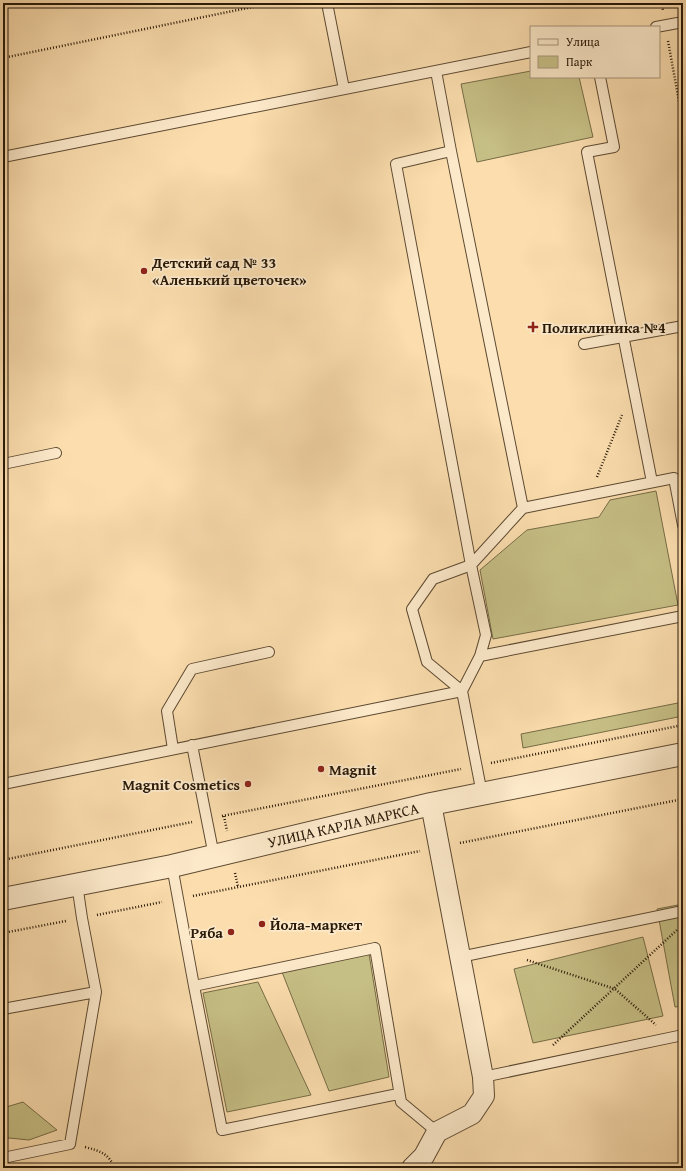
<svg xmlns="http://www.w3.org/2000/svg" width="686" height="1171" viewBox="0 0 686 1171" font-family="'Gentium Book Plus',serif">
  <rect width="100%" height="100%" fill="#fbddae"/>
  <filter id="stains"><feTurbulence type="fractalNoise" baseFrequency=".005" numOctaves="4"/><feColorMatrix values="0 0 0 0 .2 0 0 0 0 .09 0 0 0 0 .02 0 0 0 .5 -.17"/></filter>
  <radialGradient id="worn" r=".72"><stop offset=".6" stop-color="#630" stop-opacity="0"/><stop offset="1" stop-color="#630" stop-opacity=".3"/></radialGradient>
  <!-- green -->
  <path fill="#c6bf85" stroke="#776c46" d="M531 71V77H579L593 137 477 162 461 84Z
    M656 491 678 605 493 639 480 570 527 530 599 517 610 500Z
    M683 702V716L523 748 521 734Z
    M683 904V1006L675 1007 657 909Z
    M643 937 663 1016 533 1043 514 969Z
    M369 954 389 1077 329 1091 282 972Z
    M258 982 311 1095 227 1112 203 993Z
    M23 1102 57 1130 29 1140 9 1138 3 1140V1108Z"/>
  <g fill="none" stroke-linecap="round" stroke-linejoin="round">
    <defs>
      <path id="service" d="M327 3 344 89
        M656 27 683 22
        M436 71 451 151 523 508
        M600 77 614 147 587 152 652 482
        M451 151 396 164 471 565 486 635 480 656 462 691
        M3 157 531 52
        M584 344 683 326
        M3 464 56 453
        M480 656 683 616
        M192 745 214 856
        M173 749 167 711 192 669 269 652
        M3 784 462 691
        M482 794 462 691 427 662 412 609 433 579 471 565 523 508 674 478 683 525
        M172 866 194 986 375 948 401 1102 437 1132
        M460 957 683 911
        M194 986 222 1130 398 1094
        M3 1009 96 992 82 918 77 884
        M483 1077 683 1035
        M3 1158 70 1144 96 992"/>
      <path id="minor" d="M412 1168 424 1156 437 1132 472 1114 484 1096 483 1077 431 804"/>
      <path id="tertiary" d="M3 899 172 866 431 804 683 754"/>
    </defs>
    <!-- service casing -->
    <use href="#service" stroke="#5d4a32" stroke-width="12"/>
    <!-- minor casing -->
    <use href="#minor" stroke="#5d4a32" stroke-width="22"/>
    <!-- tertiary casing -->
    <use href="#tertiary" stroke="#5d4a32" stroke-width="24"/>
    <!-- path -->
    <path stroke="#281908" stroke-width="2.5" stroke-dasharray="1 2" stroke-linecap="butt" d="M661 3 663 10
      M668 41 683 123
      M3 58 272 3
      M597 477 622 415
      M491 763 683 725
      M222 816 461 769
      M224 816 227 831
      M460 843 683 799
      M3 860 192 822
      M235 873 238 887
      M193 896 420 851
      M97 915 162 902
      M3 933 66 921
      M527 960 615 989 656 1025
      M553 1045 678 929
      M85 1147C100 1151 108 1153 115 1168"/>
    <!-- service -->
    <use href="#service" stroke="#fce9ca" stroke-width="10"/>
    <!-- minor -->
    <use href="#minor" stroke="#fce9ca" stroke-width="20"/>
    <!-- tertiary -->
    <use href="#tertiary" stroke="#fce9ca" stroke-width="22"/>
  </g>
  <!-- markers -->
  <g fill="#8f2418" stroke="#fce9ca" stroke-width="1.5">
    <circle cx="144" cy="271" r="4"/>
    <path d="M531 321h4v4h4v4h-4v4h-4v-4h-4v-4h4z"/>
    <circle cx="321" cy="769" r="4"/>
    <circle cx="248" cy="784" r="4"/>
    <circle cx="262" cy="924" r="4"/>
    <circle cx="231" cy="932" r="4"/>
  </g>
  <g text-anchor="middle" dominant-baseline="central" stroke-width="3.5" stroke-linejoin="round" paint-order="stroke">
    <!-- poi labels -->
    <g font-size="15" font-weight="bold" fill="#281908" stroke="#fce9ca" text-anchor="start">
      <text x="152" y="262">Детский сад № 33<tspan x="152" dy="17">«Аленький цветочек»</tspan></text>
      <text x="542" y="327">Поликлиника №4</text>
      <text x="329" y="769">Magnit</text>
      <text x="240" y="784" text-anchor="end">Magnit Cosmetics</text>
      <text x="270" y="924">Йола-маркет</text>
      <text x="223" y="932" text-anchor="end">Ряба</text>
    </g>
    <!-- street labels -->
    <g font-size="15" fill="#281908" stroke="#fce9ca">
      <text transform="translate(343 825) rotate(-13)">УЛИЦА КАРЛА МАРКСА</text>
    </g>
  </g>
  <!-- margin -->
  <rect width="686" height="1171" fill="none" stroke="#fbddae" stroke-width="16"/>
  <rect x="4" y="4" width="678" height="1163" fill="none" stroke="#281908" stroke-width="2"/>
  <rect x="8" y="8" width="670" height="1155" fill="none" stroke="#281908"/>
  <!-- legend -->
  <rect x="530" y="26" width="130" height="52" fill="#fce9ca" stroke="#a7967c"/>
  <rect x="538" y="39" width="20" height="6" fill="#fce9ca" stroke="#a7967c"/>
  <text x="566" y="46" font-size="12" fill="#281908">Улица</text>
  <rect x="538" y="56" width="20" height="12" fill="#c6bf85" stroke="#a7967c"/>
  <text x="566" y="66" font-size="12" fill="#281908">Парк</text>
  <rect width="100%" height="100%" filter="url(#stains)"/>
  <rect width="100%" height="100%" fill="url(#worn)"/>
</svg>
